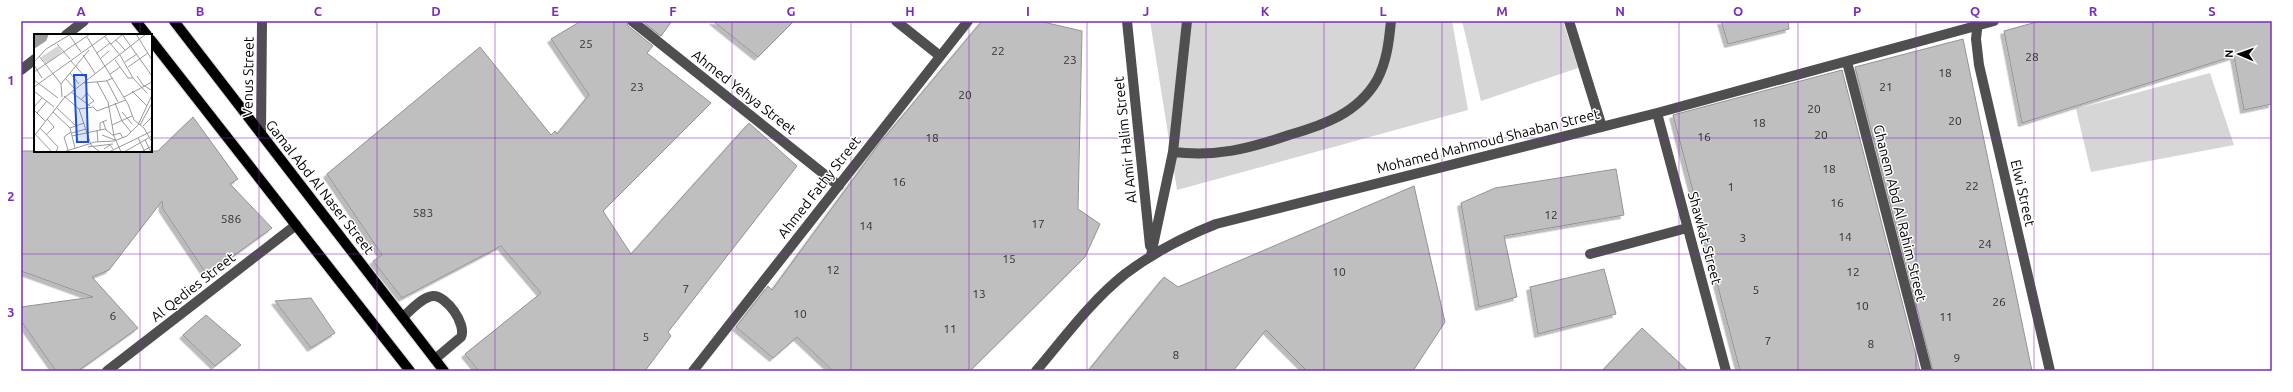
<svg xmlns="http://www.w3.org/2000/svg" width="2293" height="392" viewBox="0 0 2293 392" font-family="Ubuntu,sans-serif">
  <defs>
    <filter id="shadow"><feDropShadow dx="-3.5" dy="3.5" stdDeviation="0" flood-color="#0004"/></filter>
  </defs>
  <rect width="100%" height="100%" fill="#fff"/>
  <!-- green -->
  <path fill="#d6d6d6" d="M1150 21H1452L1468 110 1177 190Z
    M1462 21H1563L1578 68 1481 101Z
    M2210 73 2234 145 2091 172 2076 109Z"/>
  <!-- building -->
  <path fill="#bfbfbf" stroke="#939393" filter="url(#shadow)" d="M581 21H626L628 26 653 46 647 53 711 103 603 211 631 254 749 123 797 166 668 332 671 336 645 371H479L465 354 541 293 501 246 402 298 373 261 382 255 327 174 480 47 551 135 555 131 557 134 589 95 551 39Z
    M642 21H672L661 36Z
    M713 21H794L758 57Z
    M982 21H1039L1082 31 1078 209 1100 224 1085 257 970 371H833L797 337 773 358 736 327 768 286 772 290 879 144Z
    M1721 21H1788L1789 29 1728 44Z
    M2040 21H2272V104L2244 110 2234 56 2022 123 2004 31Z
    M1963 39 2032 371H1933L1855 67Z
    M1842 70 1920 371H1740L1673 115Z
    M193 117 238 179 230 184 272 228 207 275 163 209 162 201 109 270 92 277 138 328 78 371H56L21 321V307L93 297 21 271V151H158Z
    M1616 169 1624 215 1504 236 1517 297 1479 307 1461 203 1495 188Z
    M1414 186 1445 322 1413 371H1307L1266 330 1233 371H1088L1164 277 1178 287Z
    M1604 269 1616 314 1538 334 1530 287Z
    M311 298 335 333 311 348 275 301Z
    M206 315 241 345 215 366 183 335Z
    M1642 328 1688 371H1602Z"/>
  <g fill="none" stroke-linecap="round" stroke-linejoin="round">
    <defs>
      <path id="major" d="M136 21 147 35
        M174 21 444 371
        M151 40 410 371"/>
    </defs>
    <!-- major casing -->
    <use href="#major" stroke="#dbdbdb" stroke-width="12"/>
    <!-- minor -->
    <path stroke="#4f4f4f" stroke-width="10" d="M632 21 839 186
      M896 21 940 56
      M1127 21 1150 246
      M1569 21 1602 127
      M1978 21 1976 39 1979 65 2050 371
      M66 35 84 21
      M1847 62 1927 371
      M21 70 35 59
      M1657 113 1726 371
      M261 133 262 21
      M1173 152C1217 157 1248 149 1289 135 1324 125 1358 113 1377 80 1387 61 1389 41 1391 21
      M1590 254 1687 228
      M1151 255 1173 152 1187 21
      M403 317C411 310 422 297 433 296 446 295 467 324 461 337L435 359
      M107 371 296 225
      M693 371 968 21
      M1036 371C1064 338 1091 301 1125 274 1153 253 1183 237 1216 224L1657 113 1994 21"/>
    <!-- major -->
    <use href="#major" stroke="#000" stroke-width="10"/>
  </g>
  <!-- grid -->
  <path fill="none" stroke="#7b2cbf" stroke-width="1" stroke-opacity="0.55" d="M140 21V35M259 21V371M377 21V371M495 21V371M614 21V371M732 21V371M851 21V371M969 21V371M1087 21V371M1206 21V371M1324 21V371M1442 21V371M1561 21V371M1679 21V371M1798 21V371M1916 21V371M2034 21V371M2153 21V371M21 138H35M151 138H2272M140 151V371M21 254H2272"/>
  <g text-anchor="middle" dominant-baseline="central" stroke-width="3" stroke-linejoin="round" paint-order="stroke">
    <!-- number labels -->
    <g font-size="12" fill="#303030">
      <text x="586" y="43">25</text>
      <text x="998" y="50">22</text>
      <text x="2032" y="56">28</text>
      <text x="1070" y="59">23</text>
      <text x="1945" y="72">18</text>
      <text x="637" y="86">23</text>
      <text x="1886" y="86">21</text>
      <text x="965" y="94">20</text>
      <text x="1814" y="108">20</text>
      <text x="1955" y="120">20</text>
      <text x="1759" y="122">18</text>
      <text x="1821" y="134">20</text>
      <text x="1704" y="136">16</text>
      <text x="932" y="137">18</text>
      <text x="1829" y="168">18</text>
      <text x="899" y="181">16</text>
      <text x="1972" y="185">22</text>
      <text x="1731" y="186">1</text>
      <text x="1837" y="202">16</text>
      <text x="423" y="212">583</text>
      <text x="1551" y="214">12</text>
      <text x="231" y="218">586</text>
      <text x="1038" y="223">17</text>
      <text x="866" y="225">14</text>
      <text x="1845" y="236">14</text>
      <text x="1743" y="237">3</text>
      <text x="1985" y="243">24</text>
      <text x="1009" y="258">15</text>
      <text x="833" y="269">12</text>
      <text x="1339" y="271">10</text>
      <text x="1853" y="271">12</text>
      <text x="686" y="288">7</text>
      <text x="1756" y="289">5</text>
      <text x="979" y="293">13</text>
      <text x="1999" y="301">26</text>
      <text x="1862" y="305">10</text>
      <text x="800" y="313">10</text>
      <text x="113" y="315">6</text>
      <text x="1946" y="316">11</text>
      <text x="950" y="328">11</text>
      <text x="646" y="336">5</text>
      <text x="1768" y="340">7</text>
      <text x="1871" y="343">8</text>
      <text x="1176" y="354">8</text>
      <text x="1957" y="357">9</text>
    </g>
    <!-- street labels -->
    <g font-size="14" fill="#000" stroke="#fff">
      <text transform="translate(248 77) rotate(-89)">Venus Street</text>
      <text transform="translate(744 92) rotate(38)">Ahmed Yehya Street</text>
      <text transform="translate(1125 140) rotate(-96)">Al Amir Halim Street</text>
      <text transform="translate(1488 141) rotate(-14)">Mohamed Mahmoud Shaaban Street</text>
      <text transform="translate(320 187) rotate(52)">Gamal Abd Al Naser Street</text>
      <text transform="translate(819 187) rotate(-52)">Ahmed Fathy Street</text>
      <text transform="translate(2023 193) rotate(77)">Elwi Street</text>
      <text transform="translate(1900 213) rotate(76)">Ghanem Abd Al Rahim Street</text>
      <text transform="translate(1705 238) rotate(75)">Shawkat Street</text>
      <text transform="translate(193 287) rotate(-38)">Al Qedies Street</text>
    </g>
  </g>
  <!-- overview -->
  <g transform="translate(34 34)">
    <rect width="118" height="118" fill="#fff"/>
    <path d="M24 12 28 18 12 30 7 23Z" fill="#d6d6d6"/>
    <path d="M0 0H15L12 7 0 15Z" fill="#9d9d9d"/>
    <path fill="none" stroke="#999" stroke-width="1" d="M88 0 118 42M102 0 118 26M36 2 47 18M53 3 94 70 100 86 110 94 118 108M71 3 86 21 99 44M82 6 91 16M23 10 36 25M77 10 89 0M63 19 76 9M49 21 61 39M5 22 27 50M66 25 75 17M81 26 94 44H99L113 59M37 27 52 44M0 28 12 15 37 0M91 28 103 20M0 31 8 44M94 33 114 19M0 38 56 0M36 39 45 50M76 40 86 33M103 42 109 51 117 56M31 44 40 54M0 46 24 64M73 47 84 68M63 48 74 68 80 102 87 118M50 49 72 47 79 44M0 53 74 0M0 57 20 73M98 57 113 72M37 58 56 72M30 62 45 75 57 111 66 118M28 63 27 50 55 16M90 63 118 48M47 66 53 59 60 67 54 71M81 69 88 87 97 98M0 73 8 64M22 73 42 92M45 75 59 73 63 77 92 66M0 76 11 87M19 78 36 94 41 114M88 78 98 90M3 79 13 67M69 87 72 96 80 102M78 91 98 82M106 91 118 69M109 92 118 83M6 94 24 113 22 118M36 94 50 89M63 96 64 108M66 96V89L73 86M38 99 52 95M1 100 18 118M12 101 20 93 13 85M68 101 81 106M79 101 86 99 89 104M0 102 30 64 112 0M38 102 71 95M104 104 111 118M111 106 117 118M54 113 79 110M70 115 76 111 79 115M34 116 30 103 37 98M29 118 61 108 80 107 93 102 104 91 118 61M75 118 118 97M90 118 118 102M107 118 118 112"/>
    <path fill="#1d4ed8" fill-opacity="0.15" stroke="#1d4ed8" stroke-width="2" d="M40 41H52L54 108H43Z"/>
    <rect width="118" height="118" fill="none" stroke="#000" stroke-width="2"/>
  </g>
  <!-- border -->
  <rect width="2293" height="392" fill="none" stroke="#ffffff" stroke-width="44"/>
  <!-- north arrow -->
  <g transform="translate(2239 54) rotate(272)" stroke="#ffffff" stroke-width="3" paint-order="stroke">
  <path d="M0-3L7 15L0 10L-7 15Z" fill="#000000"/>
  <text y="-6" font-size="11" font-weight="bold" text-anchor="middle" fill="#000000">N</text>
  </g>
  <rect x="22" y="22" width="2249" height="348" fill="none" stroke="#7b2cbf" stroke-width="1.5"/>
  <g font-size="13" text-anchor="middle" font-weight="bold" fill="#7b2cbf">
    <text x="81" y="16">A</text>
    <text x="200" y="16">B</text>
    <text x="318" y="16">C</text>
    <text x="436" y="16">D</text>
    <text x="555" y="16">E</text>
    <text x="673" y="16">F</text>
    <text x="791" y="16">G</text>
    <text x="910" y="16">H</text>
    <text x="1028" y="16">I</text>
    <text x="1146" y="16">J</text>
    <text x="1265" y="16">K</text>
    <text x="1383" y="16">L</text>
    <text x="1502" y="16">M</text>
    <text x="1620" y="16">N</text>
    <text x="1738" y="16">O</text>
    <text x="1857" y="16">P</text>
    <text x="1975" y="16">Q</text>
    <text x="2093" y="16">R</text>
    <text x="2212" y="16">S</text>
    <text x="11" y="85">1</text>
    <text x="11" y="201">2</text>
    <text x="11" y="317">3</text>
  </g>
</svg>
